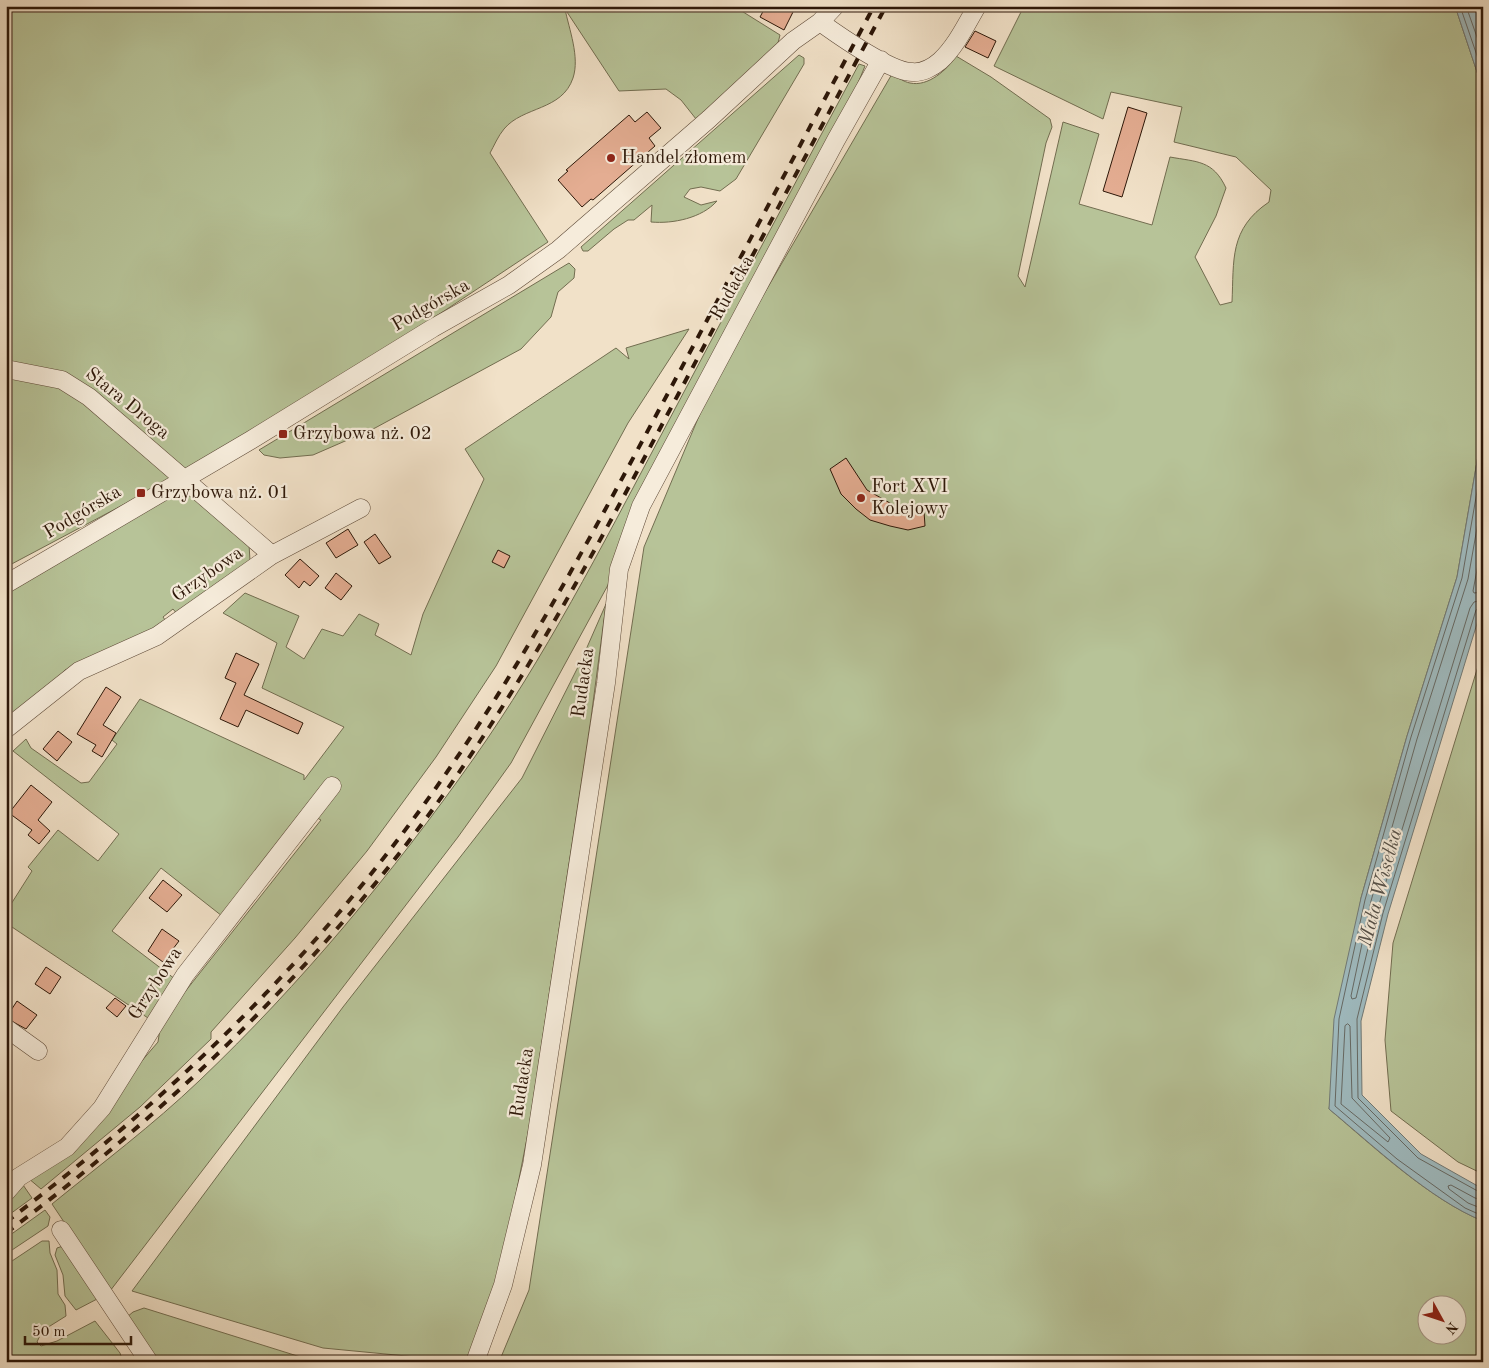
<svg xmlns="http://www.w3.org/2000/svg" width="1489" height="1368" viewBox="0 0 1489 1368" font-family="'Old Standard TT',serif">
  <rect width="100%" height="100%" fill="#f1e1c8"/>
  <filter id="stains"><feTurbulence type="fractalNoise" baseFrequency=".004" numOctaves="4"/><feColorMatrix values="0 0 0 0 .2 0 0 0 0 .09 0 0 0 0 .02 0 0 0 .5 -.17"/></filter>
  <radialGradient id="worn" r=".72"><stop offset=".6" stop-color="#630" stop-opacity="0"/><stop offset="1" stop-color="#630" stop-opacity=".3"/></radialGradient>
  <!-- green -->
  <path fill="#b7c398" stroke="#726d50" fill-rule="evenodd" d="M6 6H739L740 10 780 35 776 51 696 119 681 100 666 89 619 91 565 9C569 29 580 57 573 78 562 111 523 106 504 129 498 136 494 146 490 153L548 242 429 321 202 463 6 567Z
    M1024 6H1455L1481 84 1483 96V427L1457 577 1407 736 1361 898 1329 1109C1374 1147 1429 1199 1483 1221V1362H499L529 1290 644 547 715 378 892 74C897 77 904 82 910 83 928 87 947 70 956 56L991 77 1050 119 1052 127 1046 143 1018 276 1025 287 1063 122 1099 134 1079 204 1152 225 1170 157C1197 162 1213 160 1226 188L1216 216 1195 257 1220 305 1232 302C1234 260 1229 229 1269 202L1271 190 1236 157 1174 142 1182 107 1111 92 1103 119 994 66ZM1426 1306H1456V1336H1426Z
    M799 55 804 58V64L736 179 720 191 701 187 690 189 684 197 701 205 717 201C702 218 673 224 651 222L652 205 634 220H628L614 229 588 251H583L581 247Z
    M859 64 865 66 856 88 635 499 608 585 511 763 458 837 110 1291 52 1204C101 1164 153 1125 199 1081 301 984 392 874 474 758 545 657 601 548 659 439 725 314 792 189 859 64Z
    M569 263 575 269 574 278 558 292 551 317 521 349 375 428 313 455 280 458 264 455 259 450Z
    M689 329 628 423 496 666 436 757 367 851 295 938 211 1032V1039L140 1107 41 1189 28 1178 122 1084 158 1042 161 1022 321 820 306 812 222 916 161 868 112 931 175 979 148 1018 6 923V912L32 871 28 867 58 830 98 861 119 834 13 751 26 739 31 748 81 783 89 782 117 744 112 740 140 699 304 775V780L344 727 262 688 277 643 223 613 245 593 299 616 286 647 304 659 322 629 343 636 359 614 379 624 375 635 411 655 423 614 484 479 465 449 616 348 629 359 626 348Z
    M182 490 191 492 249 544 250 561 178 615 173 609 163 617 168 624 111 652 65 670 51 689 6 722V593Z
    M606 604 591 718 529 1128 502 1265 469 1362 323 1348 132 1291 343 1007 522 778 581 661Z
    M1483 650V1174L1458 1162 1391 1111 1385 1040 1393 943Z
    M21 1182 32 1198 6 1217V1197Z
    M45 1210 50 1217 48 1226 6 1254V1238Z
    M42 1241H49L50 1253 57 1270 58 1294 65 1305 66 1316 42 1331 37 1342 41 1346 57 1341 95 1321 120 1353 123 1362H6V1265Z
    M63 1246 99 1298 76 1310 65 1296 63 1275 55 1255 57 1248Z
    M144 1308 307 1359 324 1362H156L127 1317 133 1312Z"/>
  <!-- water -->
  <path fill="#9fbbc0" stroke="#717976" d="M1455 6H1483V96L1481 84Z
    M1483 427V604L1388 914 1361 1021 1362 1095 1421 1154 1483 1189V1221C1430 1200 1374 1146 1329 1109L1334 1019 1361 898 1407 736 1457 577Z"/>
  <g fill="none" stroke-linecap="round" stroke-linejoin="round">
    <!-- shore -->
    <path stroke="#666964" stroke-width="1" d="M1460 6 1483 73
      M1466 6 1483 54
      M1483 457 1462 578 1411 737 1365 900 1339 1019 1335 1106 1397 1159 1465 1208 1483 1216
      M1483 494 1468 579 1417 739 1371 901 1351 996 1352 999 1356 998 1377 911 1470 608 1474 602 1483 600
      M1483 538 1473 591 1474 593 1483 592
      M1483 606 1476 610 1383 913 1357 1019 1358 1098 1418 1158 1483 1194
      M1348 1024 1350 1026 1352 1098 1390 1138 1388 1142 1341 1104 1345 1026Z
      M1483 1200 1475 1198 1451 1185 1448 1186 1449 1189 1468 1203 1483 1209"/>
  </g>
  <!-- building -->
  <path fill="#e4ad92" stroke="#2d1708" d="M766 6H796L784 30 760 17Z
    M975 31 996 41 988 58 965 47Z
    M1128 107 1147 113 1122 197 1103 191Z
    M647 112 661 128 649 138 655 146 593 200 591 199 582 207 558 180 568 171 566 170 629 115 635 122Z
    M846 458 867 490 897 507 924 511 925 526 908 530 890 526 870 520 856 509 841 494 830 469Z
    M348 529 358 545 336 558 326 543Z
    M375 534 391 557 379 564 364 542Z
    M498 550 510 556 504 568 492 562Z
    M300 559 319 576 310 586 304 581 299 588 285 575Z
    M336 573 352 586 341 600 325 588Z
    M236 653 259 664 244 695 303 723 298 734 246 710 238 727 220 719 236 683 225 678Z
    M106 687 121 697 103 725 116 733 102 757 92 751 96 745 77 734Z
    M58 731 72 742 57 761 43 749Z
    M31 785 52 802 38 820 50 831 39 844 28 835 32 830 9 813Z
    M163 880 182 895 167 912 149 898Z
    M162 929 179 941 163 962 148 951Z
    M46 967 61 977 50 994 35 984Z
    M115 998 126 1006 117 1017 106 1008Z
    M17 1001 37 1015 26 1029 6 1018Z"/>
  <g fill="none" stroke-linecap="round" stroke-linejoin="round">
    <defs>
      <path id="minor" d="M820 22C838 35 891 72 912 72 922 73 933 67 940 61 956 46 966 25 977 6
        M6 369 62 380 89 397 272 555
        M6 584 251 440 433 328 509 285 558 250 709 119 793 41 820 22 835 6
        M6 729 79 671 157 636 272 555 361 508
        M6 1028 38 1051
        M6 1192 19 1177 67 1147 102 1108 185 975 332 786
        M61 1230 149 1362
        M475 1362 503 1285 532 1165 606 683 619 569 641 506 836 140 881 60"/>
    </defs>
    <!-- minor casing -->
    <use href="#minor" stroke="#5e4a38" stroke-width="19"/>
    <!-- minor -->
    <use href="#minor" stroke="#f6ecdb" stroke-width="18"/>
    <!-- rail -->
    <path stroke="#2d1708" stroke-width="4" stroke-dasharray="9 9" stroke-linecap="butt" d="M6 1222C152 1112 285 987 396 842 500 707 580 557 660 408 732 274 803 140 874 6
      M6 1233C154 1122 288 996 402 850 506 717 586 568 665 419 739 281 812 144 886 6"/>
  </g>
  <!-- markers -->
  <g fill="#8f2418" stroke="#f6ecdb" stroke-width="2">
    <circle cx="611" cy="158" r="5"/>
    <rect x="278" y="429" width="10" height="10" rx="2.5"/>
    <rect x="136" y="488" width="10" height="10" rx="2.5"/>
    <circle cx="861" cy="498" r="5"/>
  </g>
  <g text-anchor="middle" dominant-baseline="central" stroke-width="4.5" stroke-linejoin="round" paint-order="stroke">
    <!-- poi labels -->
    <g font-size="19" fill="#2d1708" stroke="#f6ecdb" text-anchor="start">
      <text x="621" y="158">Handel złomem</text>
      <text x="293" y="434">Grzybowa nż. 02</text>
      <text x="871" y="487">Fort XVI<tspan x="871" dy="22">Kolejowy</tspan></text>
      <text x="151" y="493">Grzybowa nż. 01</text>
    </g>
    <!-- street labels -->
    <g font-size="19" fill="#2d1708" stroke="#f6ecdb">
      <text transform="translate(733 288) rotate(-61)">Rudacka</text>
      <text transform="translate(431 306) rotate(-30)">Podgórska</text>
      <text transform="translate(127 404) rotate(39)">Stara Droga</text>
      <text transform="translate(83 513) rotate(-31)">Podgórska</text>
      <text transform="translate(208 575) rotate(-35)">Grzybowa</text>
      <text transform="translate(584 683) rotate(-82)">Rudacka</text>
      <text transform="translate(156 984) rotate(-57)">Grzybowa</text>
      <text transform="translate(523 1083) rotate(-81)">Rudacka</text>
    </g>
    <!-- water labels -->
    <g font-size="20" font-style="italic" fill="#555048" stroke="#f6ecdb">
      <text transform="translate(1381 888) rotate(-75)">Mała Wisełka</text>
    </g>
  </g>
  <!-- margin -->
  <rect width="1489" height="1368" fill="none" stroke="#f1e1c8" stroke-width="25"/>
  <rect x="8" y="8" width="1474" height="1353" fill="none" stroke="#2d1708" stroke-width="2.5"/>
  <rect x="12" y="12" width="1464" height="1343" fill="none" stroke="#2d1708"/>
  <!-- north arrow -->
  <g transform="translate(1442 1320) rotate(130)"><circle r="24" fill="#f6ecdb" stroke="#a69787"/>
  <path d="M0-4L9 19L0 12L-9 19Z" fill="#8f2418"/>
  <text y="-8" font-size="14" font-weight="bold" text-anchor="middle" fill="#2d1708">N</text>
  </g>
  <!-- scale -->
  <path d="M25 1336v8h106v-8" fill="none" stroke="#2d1708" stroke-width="2.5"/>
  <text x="32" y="1336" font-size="15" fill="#2d1708" stroke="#f6ecdb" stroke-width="4" paint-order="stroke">50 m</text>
  <rect width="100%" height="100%" filter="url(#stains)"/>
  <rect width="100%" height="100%" fill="url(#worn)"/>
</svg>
